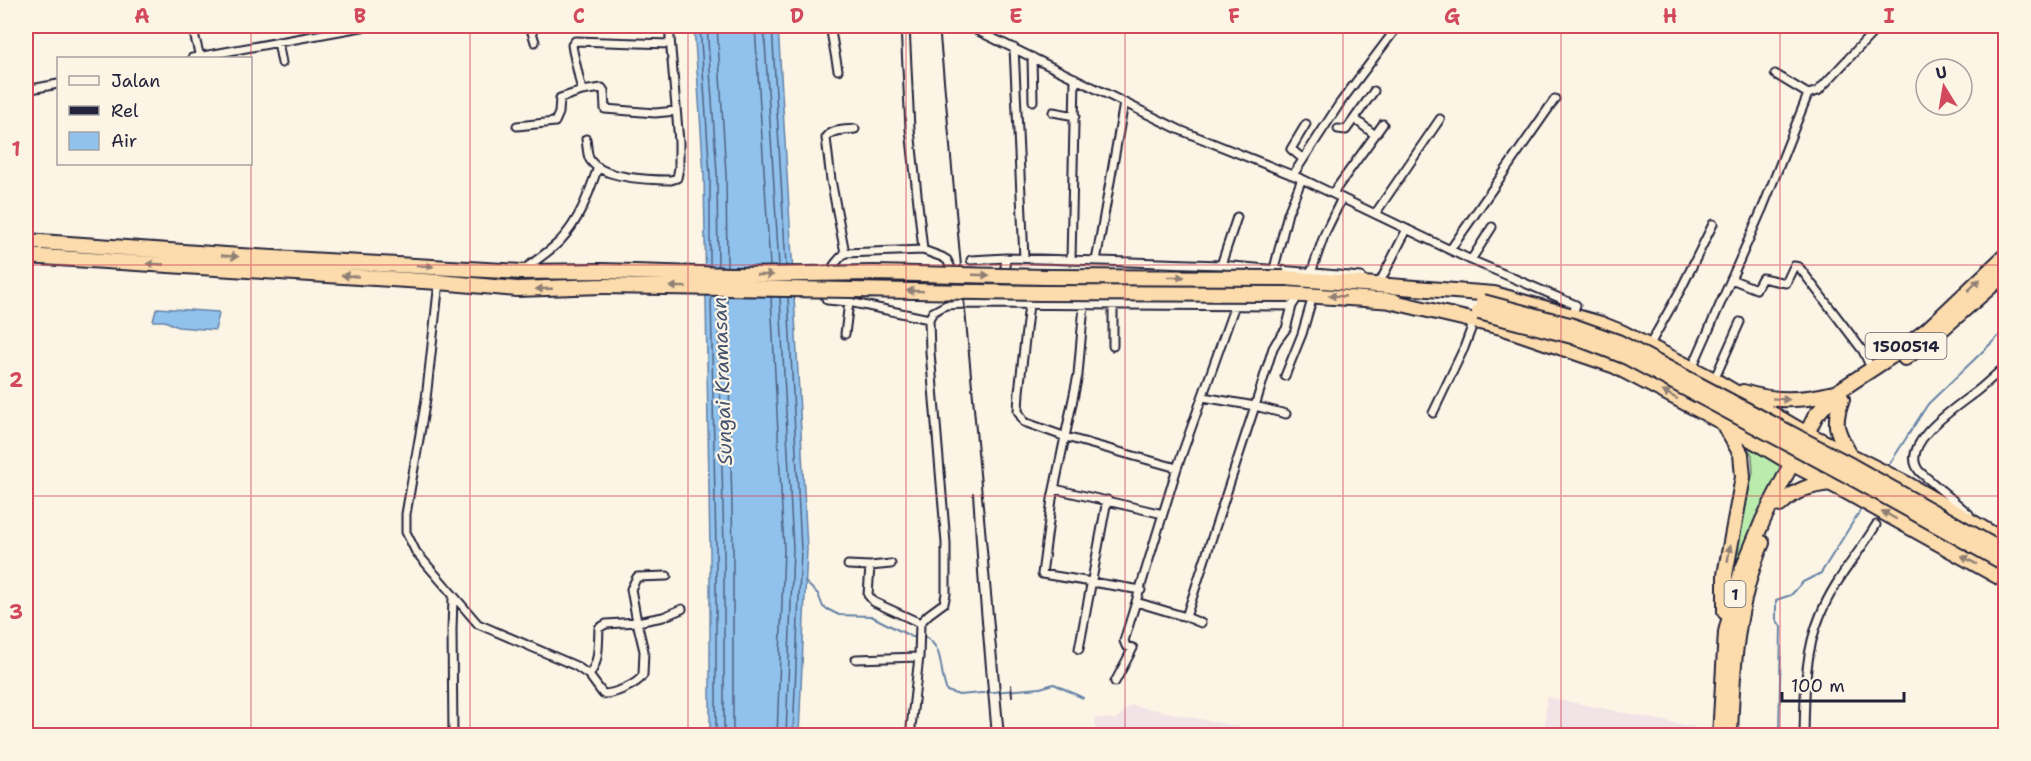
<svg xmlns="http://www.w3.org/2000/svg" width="2031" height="761" viewBox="0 0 2031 761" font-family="'Shantell Sans',sans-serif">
  <rect width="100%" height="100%" fill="#fcf5e5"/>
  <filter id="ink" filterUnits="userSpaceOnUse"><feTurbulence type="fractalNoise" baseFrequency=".0167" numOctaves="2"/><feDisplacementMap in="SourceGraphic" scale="12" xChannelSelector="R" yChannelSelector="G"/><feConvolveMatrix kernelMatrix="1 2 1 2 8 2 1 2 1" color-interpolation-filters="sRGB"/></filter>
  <g filter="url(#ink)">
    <!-- built -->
    <path fill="#f1e3e6" d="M1546 697 1708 730V735H1545Z
      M1131 705 1279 735H1096L1095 718 1116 719Z"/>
    <!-- green -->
    <path fill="#baedad" stroke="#6e8874" stroke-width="1.5" d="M1743 440 1785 465C1761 509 1742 549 1730 598L1734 555 1753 472 1752 455Z"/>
    <!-- water -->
    <path fill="#91c2ed" stroke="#6582a6" stroke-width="1.5" d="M694 26H778L792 257 807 549 799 735H710V551L704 175Z
      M158 308 218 312 219 314 215 330 178 327 165 321H153L156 310Z"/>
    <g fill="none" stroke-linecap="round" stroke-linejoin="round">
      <!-- shore -->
      <path stroke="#4e6282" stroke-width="1.5" d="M700 26 710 175V266
        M707 26 717 174 718 266
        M717 26 726 174 727 267
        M755 26 770 266
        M764 26 779 266
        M772 26 786 266
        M711 296 716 550V736
        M718 296 724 550V736
        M727 296 733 550V736
        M771 297 784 549 777 736
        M780 297 793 549 786 736
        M788 297 801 549 793 736"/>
      <!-- stream -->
      <path stroke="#6582a6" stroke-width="2" d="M1887 468 1928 404 2006 329
        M805 582 818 594 823 607 839 615 871 616 912 637H917
        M923 636C946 647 938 671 947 691L959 695 1040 688 1054 684 1083 698
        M1779 736 1781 627 1776 619V600L1791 595 1803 582 1821 573 1863 506"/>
      <defs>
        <path id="street" d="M192 26 200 57
          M530 26 535 42
          M830 26 838 70
          M905 26 910 129 923 250
          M968 26 1180 130 1302 179 1471 260 1576 305 1572 316
          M278 42 282 63
          M1014 48 1024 258
          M1032 57 1033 101
          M192 58 367 26
          M1775 74 1808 94
          M26 90 58 84
          M582 91 602 88 604 91 605 109 655 113 676 111
          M1053 112 1075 116
          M1355 119 1375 135
          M517 126 555 122 559 113 560 98 582 91 573 51 572 45 575 41 670 44
          M855 129C846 130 831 129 826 138L831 180 845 253 923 250 942 257 947 260 951 268 959 304
          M1338 129 1346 130 1374 91
          M586 139C587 145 587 152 589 158 599 179 652 180 671 180L677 178 679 168V142L669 26
          M1303 159 1291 149 1306 124
          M1293 175 1340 103 1398 26
          M1333 193 1383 124
          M1375 214 1440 119
          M1450 250 1555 99
          M845 253C834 263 817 285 827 300L849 302 929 319
          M971 260 1006 258
          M1071 260 1075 78
          M1471 260 1492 227
          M1096 261 1124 103
          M1221 265 1237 217
          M1274 269 1288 213 1302 179
          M523 270C535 261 549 252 560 241 580 220 589 193 598 167
          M1311 273 1325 233 1342 198
          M1731 279 1756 289 1762 278 1786 283 1794 266 1799 267 1863 351 1872 370
          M1381 280 1407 229
          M439 282 426 399 406 514V532L416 552 478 624 576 666 589 675 603 694C614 694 637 685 643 675L644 651 637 622 663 617 682 609
          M1002 293 1006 258 1221 265 1361 277
          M1029 304 1019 392 1018 411 1024 422 1066 437 1177 468
          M1084 305 1078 375 1052 499 1042 574 1141 590
          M845 334 849 302
          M1113 346V305
          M1649 346 1681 289 1713 224
          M1692 368 1763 207 1808 94 1818 91 1879 26
          M1285 376 1302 334 1313 296
          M1714 380 1740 322
          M1203 397 1255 406 1273 348 1277 341 1286 329 1292 306
          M1433 413 1464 348 1474 321
          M1055 489 1163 514
          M1969 514 1920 472C1896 445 1959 405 1977 391 1987 383 1996 374 2006 366
          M891 564 870 566 868 595 874 602 920 623
          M848 565 870 566
          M1136 602 1186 617
          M1201 623 1186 617 1255 406 1286 414
          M1079 649 1107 500
          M856 659 919 657
          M589 675C600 661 598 645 599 628L606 624 637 622 631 589 637 577 667 576
          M1115 682 1133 648 1126 646 1124 641 1177 468 1235 305
          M453 736 452 630 453 597
          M910 736 919 657 920 623 929 614 944 603 946 594V543L930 352 929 319 933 312 946 305 966 304 1292 306 1299 295
          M1804 736C1805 695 1804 654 1820 616 1833 582 1858 555 1876 525"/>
        <path id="highway" d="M26 241 240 256 521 272 601 271
          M26 256 439 282 517 289 603 286
          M1284 278 1494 294 1601 324 1621 332 1714 380 1798 429 1907 484 2006 542
          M1288 294 1394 301
          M1385 300 1501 327 1615 366 1722 422 1791 463 1845 491 2006 581
          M1905 358 1926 343 2006 273
          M1743 392C1774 402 1802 401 1834 393
          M1842 399C1832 425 1837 432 1850 455
          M1724 425 1741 454 1743 477 1725 575V612
          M1780 505C1795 490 1810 485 1831 483
          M1720 736 1726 632 1741 573 1763 520 1816 415 1837 392 1901 350 1928 329 2006 255
          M1730 736C1732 671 1736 603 1762 543"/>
      </defs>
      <!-- street casing -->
      <use href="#street" stroke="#22223b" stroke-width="11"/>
      <!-- highway casing -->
      <use href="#highway" stroke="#22223b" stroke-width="18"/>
      <!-- street -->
      <use href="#street" stroke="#fcf5e5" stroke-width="7"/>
      <!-- highway -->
      <use href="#highway" stroke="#fcdcac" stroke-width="14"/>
      <!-- rail -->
      <path stroke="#22223b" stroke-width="2" d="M939 26 1004 736
        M973 493 979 587 992 736
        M1011 685 1012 696"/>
      <defs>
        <path id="highway-bridge" d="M601 271 731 275 874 273 1046 277 1284 278
          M603 286 1040 293 1288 294
          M1483 302 1573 326 1618 342 1852 466 2006 553
          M1479 312 1572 336 1627 357 1849 476 2006 564"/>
      </defs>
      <!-- highway-bridge casing -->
      <use href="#highway-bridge" stroke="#22223b" stroke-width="18" stroke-linecap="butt"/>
      <!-- highway-bridge -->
      <use href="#highway-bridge" stroke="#fcdcac" stroke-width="14"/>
    </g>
    <!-- one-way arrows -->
    <defs><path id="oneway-solid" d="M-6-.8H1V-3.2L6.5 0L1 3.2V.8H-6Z" transform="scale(1.5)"/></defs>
    <g fill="#8f7f74">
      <use href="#oneway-solid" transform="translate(230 256) rotate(4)"/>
      <use href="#oneway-solid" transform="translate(155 264) rotate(-177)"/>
      <use href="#oneway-solid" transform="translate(425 266) rotate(3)"/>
      <use href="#oneway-solid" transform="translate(765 275)"/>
      <use href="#oneway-solid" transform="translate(981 275) rotate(2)"/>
      <use href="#oneway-solid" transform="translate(350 276) rotate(-176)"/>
      <use href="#oneway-solid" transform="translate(1176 277)"/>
      <use href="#oneway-solid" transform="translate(1974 285) rotate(-44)"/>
      <use href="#oneway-solid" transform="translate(678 287) rotate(-179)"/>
      <use href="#oneway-solid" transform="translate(544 289) rotate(178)"/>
      <use href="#oneway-solid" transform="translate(915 291) rotate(-179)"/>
      <use href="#oneway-solid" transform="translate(1337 296) rotate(-177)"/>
      <use href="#oneway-solid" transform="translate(1670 395) rotate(-152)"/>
      <use href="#oneway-solid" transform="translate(1781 399) rotate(4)"/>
      <use href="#oneway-solid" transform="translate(1889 515) rotate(-150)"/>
      <use href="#oneway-solid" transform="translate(1729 553) rotate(-81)"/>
      <use href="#oneway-solid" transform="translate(1969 560) rotate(-151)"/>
    </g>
  </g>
  <!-- grid -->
  <path fill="none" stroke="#d1495b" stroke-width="1.5" stroke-opacity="0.55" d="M251 26V736M470 26V736M688 26V736M906 26V736M1125 26V736M1343 26V736M1561 26V736M1780 26V736M26 265H2006M26 496H2006"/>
  <g text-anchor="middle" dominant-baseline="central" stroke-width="4.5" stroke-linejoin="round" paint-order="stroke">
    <!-- shield labels -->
    <g fill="#fcf5e5" stroke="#63616e" stroke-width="1.5">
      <rect x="1865.5" y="333" width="81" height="26" rx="4.5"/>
      <rect x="1724.5" y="581" width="21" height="26" rx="4.5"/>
    </g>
    <g font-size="16" font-weight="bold" fill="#22223b">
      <text x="1906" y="346">1500514</text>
      <text x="1735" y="594">1</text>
    </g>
    <!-- water labels -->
    <g font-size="20" font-style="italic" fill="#435270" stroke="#fcf5e5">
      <text transform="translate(722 381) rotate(-92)">Sungai Kramasan</text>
    </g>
  </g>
  <!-- margin -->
  <rect width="2031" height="761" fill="none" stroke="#fcf5e5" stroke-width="66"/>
  <!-- legend -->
  <rect x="57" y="57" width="195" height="108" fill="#fcf5e5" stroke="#a5a1a1" stroke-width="1.5"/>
  <rect x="69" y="76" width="30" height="9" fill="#fcf5e5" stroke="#a5a1a1" stroke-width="1.5"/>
  <text x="111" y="87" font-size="18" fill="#22223b">Jalan</text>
  <rect x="69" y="106" width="30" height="9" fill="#22223b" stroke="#a5a1a1" stroke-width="1.5"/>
  <text x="111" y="117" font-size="18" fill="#22223b">Rel</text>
  <rect x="69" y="132" width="30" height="18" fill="#91c2ed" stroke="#a5a1a1" stroke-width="1.5"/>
  <text x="111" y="147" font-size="18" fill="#22223b">Air</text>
  <!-- north arrow -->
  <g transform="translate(1944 87) rotate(349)"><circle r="28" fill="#fcf5e5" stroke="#a5a1a1" stroke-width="1.5"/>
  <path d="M0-4.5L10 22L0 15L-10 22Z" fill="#d1495b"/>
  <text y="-9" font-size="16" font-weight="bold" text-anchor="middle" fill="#22223b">U</text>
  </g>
  <!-- scale -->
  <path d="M1782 692v9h122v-9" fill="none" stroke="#22223b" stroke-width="3"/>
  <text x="1791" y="692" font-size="18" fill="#22223b" stroke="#fcf5e5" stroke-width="4.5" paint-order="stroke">100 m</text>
  <rect x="33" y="33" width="1965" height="695" fill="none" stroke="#d1495b" stroke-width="2"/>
  <g font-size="20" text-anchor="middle" font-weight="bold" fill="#d1495b">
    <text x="142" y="23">A</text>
    <text x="360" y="23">B</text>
    <text x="579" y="23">C</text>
    <text x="797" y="23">D</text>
    <text x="1016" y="23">E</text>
    <text x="1234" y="23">F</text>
    <text x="1452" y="23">G</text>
    <text x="1670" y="23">H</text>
    <text x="1889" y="23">I</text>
    <text x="16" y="156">1</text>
    <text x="16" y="387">2</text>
    <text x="16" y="619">3</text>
  </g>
</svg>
